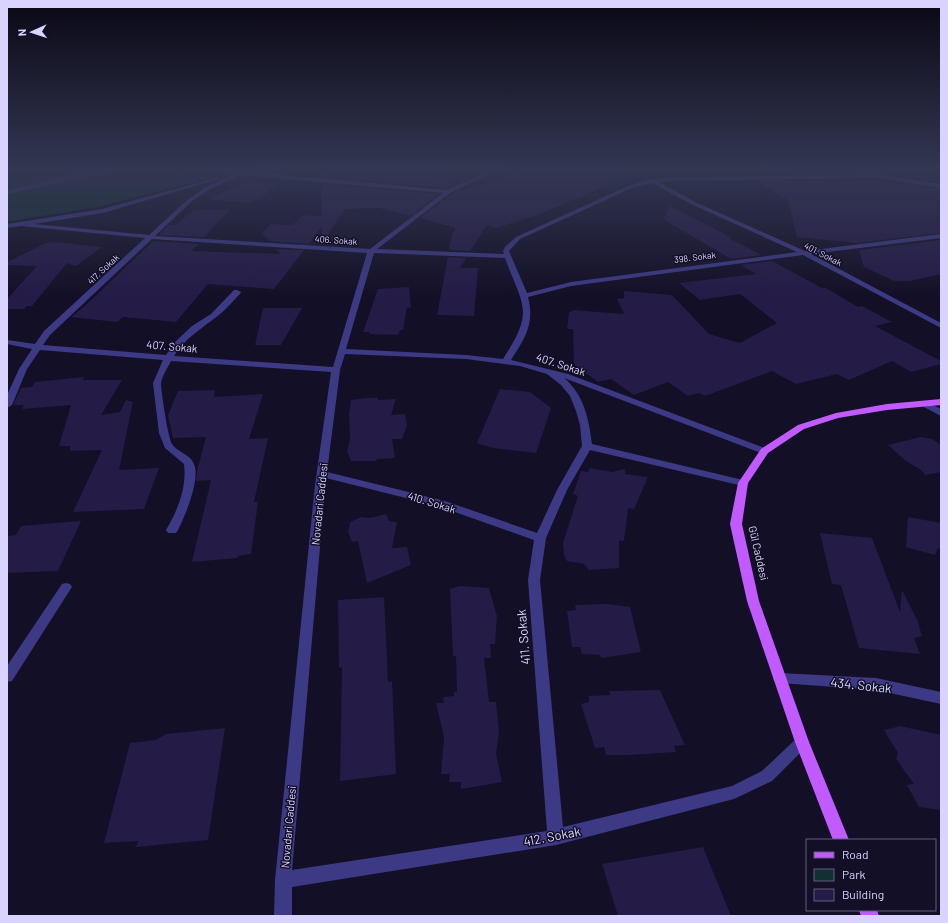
<svg xmlns="http://www.w3.org/2000/svg" width="948" height="923" viewBox="0 0 948 923" font-family="Barlow,sans-serif">
  <rect width="100%" height="100%" fill="#130f26"/>
  <!-- green -->
  <path fill="#12302f" d="M7 168H250L97 207 7 222Z"/>
  <!-- building -->
  <path fill="#241b47" d="M321 168H436V177L445 178 455 185 447 188 321 177Z
    M523 168H641L594 191 538 215 496 228 487 225 470 251 449 250 452 235 456 228 420 218 451 194 462 189 463 190 495 180Z
    M736 168H851L862 174 747 175Z
    M865 168H941V182L881 174Z
    M880 180 941 189V233L857 243 797 237 788 200 757 181Z
    M247 182 278 185 251 203 208 199Z
    M321 184 439 194 411 216 379 208 345 209 322 243V226L309 244 269 241 262 233 271 224 292 225 303 215 322 216Z
    M670 206 731 237 729 238 762 255 731 259 663 219Z
    M194 210H230L204 237 159 235 169 225H175Z
    M941 240V274L910 281H894L864 267 859 250Z
    M153 241 199 244 191 251 281 254 276 249 304 250 274 289 208 284 176 322 123 317 117 322 71 317 86 305Z
    M55 242 102 247 76 266 67 263 32 306H27L24 309H7V299L37 266 7 265V262L46 243Z
    M448 257 466 258 460 268H478L474 316 437 315Z
    M772 261 822 288H826L858 307 862 306 892 322 875 326 941 361V364L911 372 892 361 849 380 837 374 796 384 772 371 705 396 699 393 688 396 668 382 634 395 611 379 598 382 574 364 573 329H567L569 312 573 311V310L624 314 617 299 624 298V291L672 295 709 334 740 343 777 323 740 294 700 300 679 283 756 274 741 265Z
    M409 287 411 308 407 307 403 330H400L398 335 369 334 370 332H363L378 289Z
    M263 308H302L281 345H255Z
    M84 377 83 380H122L101 415 120 412 126 400 133 402 119 470 159 468 144 509 73 512 102 450 70 451V446H59L71 405 22 409 24 405H13L21 388 32 387 35 382Z
    M500 389 530 392 551 408 536 453 493 448 477 443Z
    M215 390 214 397 263 394 249 439 268 438 254 502H258L251 554 238 556 237 558 192 562 211 480 196 481 197 471 206 437 173 438 168 415 178 391Z
    M367 398H378V400L396 399 391 415 405 414 407 425 402 439H392L395 458 377 459 376 461H351L347 451 350 439 349 414 351 400Z
    M921 437 932 439 941 445V472L925 475 921 470 906 461 888 445Z
    M590 468 612 472 625 469V474L648 477 634 509 628 508 624 541 619 540V568L589 570 584 564 567 561 564 555 563 543 578 496 573 494 581 471 588 472Z
    M386 514 389 521 397 522 392 548 407 547 411 565 367 583 358 541 352 542 348 532 350 522 361 517 370 518Z
    M908 517 941 523V549L938 548 935 555 906 547Z
    M81 521 58 571 7 573V536L16 535 21 526Z
    M820 533 872 538 900 612 902 590 918 622 922 636 914 638 920 654 859 648 841 585 832 584Z
    M460 586 489 588 497 616 495 644H490L491 658H484L489 702H496L499 732 496 754 502 782 461 789V782H449L450 774H441L444 737 436 703H444L443 697 454 696V692H457L456 656H453L450 589Z
    M384 597 388 682 392 681 396 774 340 781 342 667 339 668 338 600Z
    M607 604 630 607 641 652 601 658 600 655 582 654 580 647H572L567 611 576 610 575 605Z
    M660 690 685 745 674 746 676 752 628 755H606L604 747 595 748 581 704 589 702V696L610 695 609 691Z
    M900 726 941 735V810L919 807 907 785 914 784 896 759 898 753 884 730Z
    M225 728 208 840 136 847 138 841 104 843 130 743 156 740 166 734Z
    M703 847 731 916H618L602 864Z"/>
  <g fill="none" stroke-linecap="round" stroke-linejoin="round">
    <!-- minor -->
    <path fill="#3d3a85" fill-rule="evenodd" d="M126 168H140L74 179 7 194V190L74 175Z
      M174 168 240 171 447 190 496 168H503L450 193 377 249 504 254 503 251 505 247 516 237 628 186 646 180 672 177 870 175 852 168H860L881 175 941 184V188L880 178 672 181 659 182 695 202 805 251 941 234V238L811 254 941 323V328L803 255 571 286 528 297C535 324 525 338 511 360L568 374 767 449 769 451 767 453H761L564 378C584 394 589 420 592 444L743 480 748 483 743 486 590 450 567 490 546 538 540 580 563 827 732 786 762 771 797 738 802 736 807 738 809 742 807 746 772 781 734 799 556 845 292 887V916H274L275 880 315 485 331 372 171 361C168 367 162 376 161 383 161 391 168 438 172 444 177 452 189 454 193 462 202 477 185 516 178 530L176 533H168L166 530C178 510 187 487 184 464L165 448 159 433 153 383 163 360 40 350 27 369 12 405 7 408V395L19 369 32 349 7 344V340L35 344 44 331 145 238 21 226 7 228V224L102 209 219 177V179L103 213 34 224 149 235 187 200 206 187 233 174 177 170ZM240 175 443 193 370 249 155 236 191 202 210 189ZM652 183 691 204 797 252 571 282 527 293 509 251 520 239 632 188ZM152 239 367 253 333 367 174 356C187 337 197 332 215 318 224 312 232 302 240 294L241 292 237 290H234L211 314 192 326 176 341 166 355 43 345 50 335ZM374 253 505 258C523 307 535 310 503 359L466 355 346 349ZM345 354 466 359 520 366 547 374 561 385 570 396 576 411 580 425 582 446 557 490 537 533 445 501 327 472 340 370ZM326 478 438 506 534 540 528 580 547 831 292 870Z
      M925 401 941 409V416L922 406 920 404Z
      M66 583 70 584 72 587 70 590 12 681 7 682V666L62 584Z
      M780 673 876 678 941 692V704L876 690 780 683 775 682 773 678 775 674Z"/>
    <!-- major -->
    <path fill="#c25bff" fill-rule="evenodd" d="M941 399V405L887 410 838 418 804 429 768 453 748 483 742 524 759 601 809 742 849 840H833L795 742 747 601 730 524 738 483 761 449 798 425 836 413 887 404Z
      M859 910H877L879 916H861Z"/>
  </g>
  <!-- sky -->
  <linearGradient id="sky" x2="0" y2="1"><stop stop-color="#0a0815"/><stop offset="0.57" stop-color="#333752"/><stop offset="1" stop-color="#333752" stop-opacity="0"/></linearGradient>
  <rect width="948" height="297" fill="url(#sky)"/>
  <g text-anchor="middle" dominant-baseline="central" stroke-width="3" stroke-linejoin="round" paint-order="stroke">
    <!-- far-street labels -->
    <g font-size="9" fill="#d9d4ff" stroke="#130f26">
      <text transform="translate(336 240) rotate(4)">406. Sokak</text>
      <text transform="translate(823 254) rotate(27)">401. Sokak</text>
      <text transform="translate(695 257) rotate(-7)">398. Sokak</text>
      <text transform="translate(103 269) rotate(-43)">417. Sokak</text>
    </g>
    <!-- street labels -->
    <g font-size="11" fill="#d9d4ff" stroke="#130f26">
      <text transform="translate(172 346) rotate(5)">407. Sokak</text>
      <text transform="translate(561 364) rotate(18)">407. Sokak</text>
      <text transform="translate(432 502) rotate(17)">410. Sokak</text>
      <text transform="translate(319 504) rotate(-84)">Novadari Caddesi</text>
      <text transform="translate(759 553) rotate(77)">Gül Caddesi</text>
      <text transform="translate(288 827) rotate(-85)">Novadari Caddesi</text>
    </g>
    <!-- near-street labels -->
    <g font-size="13" fill="#d9d4ff" stroke="#130f26">
      <text transform="translate(523 637) rotate(-95)">411. Sokak</text>
      <text transform="translate(861 685) rotate(6)">434. Sokak</text>
      <text transform="translate(552 836) rotate(-11)">412. Sokak</text>
    </g>
  </g>
  <!-- border -->
  <rect width="948" height="923" fill="none" stroke="#d9d4ff" stroke-width="16"/>
  <!-- legend -->
  <rect x="806" y="839" width="130" height="72" fill="#130f26" stroke="#625e7d"/>
  <rect x="814" y="852" width="20" height="6" fill="#c25bff" stroke="#625e7d"/>
  <text x="842" y="859" font-size="12" fill="#d9d4ff">Road</text>
  <rect x="814" y="869" width="20" height="12" fill="#12302f" stroke="#625e7d"/>
  <text x="842" y="879" font-size="12" fill="#d9d4ff">Park</text>
  <rect x="814" y="889" width="20" height="12" fill="#241b47" stroke="#625e7d"/>
  <text x="842" y="899" font-size="12" fill="#d9d4ff">Building</text>
  <!-- north arrow -->
  <g transform="translate(32 32) rotate(267)" stroke="#130f26" stroke-width="3" paint-order="stroke">
  <path d="M0-3L7 15L0 10L-7 15Z" fill="#d9d4ff"/>
  <text y="-6" font-size="11" font-weight="bold" text-anchor="middle" fill="#d9d4ff">N</text>
  </g>
</svg>
